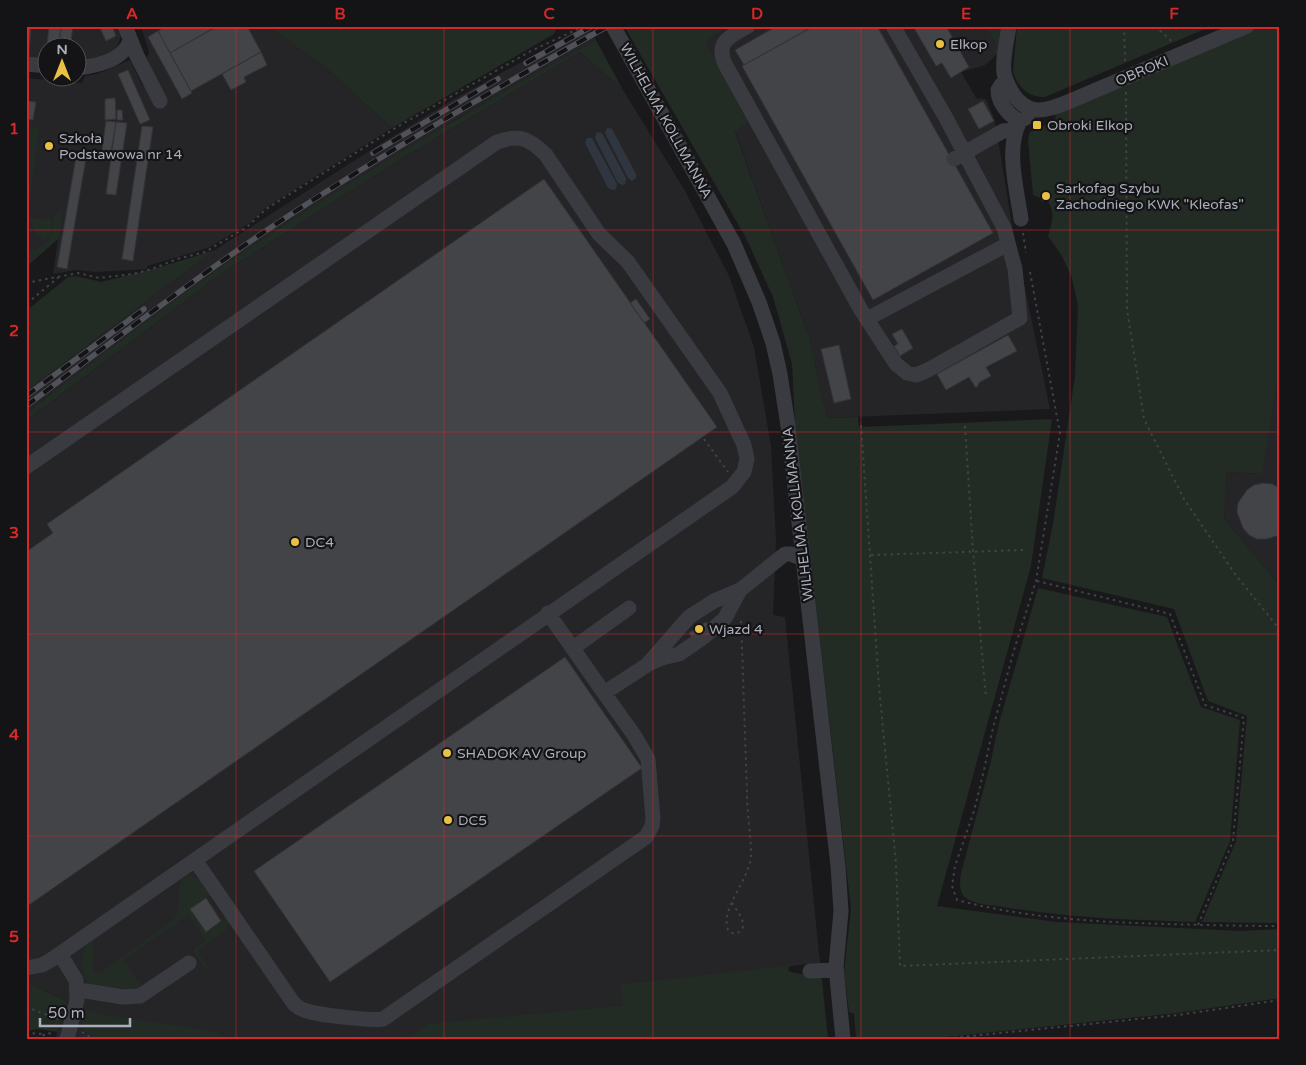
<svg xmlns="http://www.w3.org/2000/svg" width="1306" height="1065" viewBox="0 0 1306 1065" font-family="'Varela Round',sans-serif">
  <rect width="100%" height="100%" fill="#19191b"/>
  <!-- built -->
  <path fill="#252528" d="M26 26H118L121 35 117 47 109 53 78 63V48H48L47 61 26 59Z
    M141 26H272L284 38 325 67 392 128 264 209 250 223 208 248 147 266V269L96 272 76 270 53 274 58 239 26 267V78L82 83 85 76 97 74 130 60 142 85 156 79 147 58 149 52Z
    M587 26 596 40 458 118 274 232 213 274 26 413V391L215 250 380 144 456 98Z
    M731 26H1003L997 54 985 65 961 72 976 98 986 99 995 121 1012 225 1050 409 827 418 809 337 735 131 706 44 712 37Z
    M580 52 623 90 684 189 729 276 754 347 771 446 776 540 773 615 785 617 820 963 622 984 624 1005 493 1018 494 1039H56L57 1032 67 1001 26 982V421L218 276 393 164Z
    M1277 381H1280V586L1224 518 1227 472 1261 474Z"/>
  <!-- green -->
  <path fill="#232b25" d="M272 26H569L556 29 554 34 392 128 325 67 284 38Z
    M624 26H731L712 37 706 44 748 122 735 132 809 337 827 418 858 417 859 427 1052 419 1031 566 937 906 1057 922 1240 931 1280 929V998L1177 1013 927 1039H856L854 1014 849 1012 844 972 851 909 795 423 792 364 773 297 746 238Z
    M986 26H1004L997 54 995 53 994 51 998 48Z
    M1017 26H1212L1045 97C1029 98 1018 87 1013 72Z
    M1260 26H1280V381H1277L1262 474 1227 472 1224 518 1280 586V923L1202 922 1236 841 1247 716 1208 701 1174 609 1042 578 1053 524 1075 376 1078 306 1072 278 1062 256 1048 236C1052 223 1056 213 1047 200L1051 193 1041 194 1042 199 1033 195 1028 140 1030 132 1047 124 1056 117 1055 114Z
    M596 40 623 90 580 52 393 164 218 276 26 421V413C89 366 150 317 214 272 337 188 465 112 596 40Z
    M26 127 39 128 29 206H26Z
    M63 209 59 238 26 267V257L29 250C49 249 56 233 53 215Z
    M27 216 41 220 51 218V232L46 241 37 234Z
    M215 250 26 391V308L31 307 68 277 76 276 101 282 157 268Z
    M1038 588 1167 617 1201 707 1240 720 1230 841 1195 922C1131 920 1067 918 1003 907 992 905 976 905 966 898 958 892 960 881 961 873L990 765 999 723Z
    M188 875 199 879 211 895 190 909 206 932 227 918C230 923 229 927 225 931L197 951 209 968 206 969 193 950 206 940 188 915 123 960 143 989 136 992 92 986C78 975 78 951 91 940L93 941V969L96 973 101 972 172 921C183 910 175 891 183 878Z
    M795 965 788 967 789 971C799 976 810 972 820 975L822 980 828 1039H405L428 1024 623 1005 621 984Z
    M26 982 67 1001 57 1032 39 1029 26 1031Z
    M87 1009 106 1015 218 1032 222 1039H96L80 1027Z"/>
  <!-- water -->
  <path fill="#30363f" d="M607 128 612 129 636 174V178L632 181 628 178 605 133Z
    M597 132 602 133 626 178 625 184 623 185 618 183 595 138Z
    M587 138H592L617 184 616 189 613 190 608 188 585 143Z"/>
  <!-- building -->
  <path fill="#434448" stroke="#343337" d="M26 26H31L29 56H26Z
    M49 26H61L59 48H48V58H46Z
    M61 26H73L70 48H59Z
    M99 26H112L116 36 106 41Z
    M166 26H217L170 53 158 31Z
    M218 26H247L261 52 191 91 170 53Z
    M777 26H814L744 65 735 50Z
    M814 26H877L993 233 873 300 742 66Z
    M913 26H946L969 67 951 78 942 63 936 66Z
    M158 31 192 93 182 99 148 37Z
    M261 52 267 65 244 77 246 82 231 90 222 74Z
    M128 70 150 120 140 124 118 74Z
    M115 98 116 119 105 120V99Z
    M26 101 36 102 33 120 26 119Z
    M983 101 994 121 979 129 968 109Z
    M117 110H122L123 120H117Z
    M106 121 116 122 110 158 101 157Z
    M116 122 127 123 116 195 106 194Z
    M142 126 153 127 133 261 122 259Z
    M76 157 86 158 67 269 57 267Z
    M544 179 717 427 26 907V552L53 533 47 524Z
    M1051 193 1052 200 1042 201 1041 194Z
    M636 299 650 319 644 323 630 303Z
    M902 329 913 348 900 356 894 346 898 344 892 334Z
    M1008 335 1017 351 986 367 991 376 980 382 976 388 969 377 946 390 937 374Z
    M839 345 851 399 834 403 821 349Z
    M1263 483 1272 484 1280 488V535L1266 539H1257L1249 535 1243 528 1237 512 1238 503 1247 490 1254 485Z
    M706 622 709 626 692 637 689 633Z
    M565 657 642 768 330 982 254 871Z
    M206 898 221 921 206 932 190 909Z"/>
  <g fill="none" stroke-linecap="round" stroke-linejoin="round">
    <!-- path -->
    <path stroke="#404247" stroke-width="2" stroke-dasharray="2.5 4" stroke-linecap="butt" d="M1124 26 1125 64
      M1155 26 1170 40 1175 41
      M1126 92 1127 309 1144 419 1184 499 1235 574 1280 630
      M1023 233 1026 253
      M1030 272 1060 433 1036 581 1014 650 992 732 984 770 974 811 955 866 952 886 957 900C1025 918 1095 922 1165 924 1203 925 1241 926 1280 926
      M26 283 78 273 99 278 133 274 152 269 177 259 205 252 247 227 266 209 397 127 531 51 584 26
      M26 302 31 300 60 276
      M861 425 879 687 896 863 900 966 1280 950
      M965 426 973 551 986 698
      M704 439 728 472
      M871 555 1026 550
      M1037 581 1170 614 1205 705 1244 718 1233 841 1198 925
      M732 903C736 910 750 925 739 932 735 935 731 933 728 930 720 907 750 880 751 855 751 835 747 814 747 794 745 735 743 676 741 618
      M26 1007 58 1019
      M82 1032 93 1039
      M26 1033 44 1034
      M37 1039 47 1033 54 1034
      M941 1039 1178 1015 1280 1000"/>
    <!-- minor -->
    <path stroke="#3a3b40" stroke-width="15" d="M125 26 137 56 160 101
      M613 26 734 244 759 302 773 343 780 374 788 426 838 866 841 911 836 967 843 1039
      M748 26C731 36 715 41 725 64L861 310 896 364 907 373 916 375 928 370 1020 318 1015 269 1004 228 946 118 893 26
      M1009 26C1007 41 1002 58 1004 73 1005 80 1009 87 1013 94 1029 117 1046 111 1068 102L1247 26
      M26 64 48 66
      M78 68C96 66 123 60 130 41
      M1007 82 1001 85 998 90C998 103 1009 116 1020 121L1027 117
      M1020 121C1005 148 1017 190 1021 219
      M954 159 1003 131 1015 130
      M867 319 1008 244
      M26 467 497 142C519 134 529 138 546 155L599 234 628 262 720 393 744 445 747 459 744 472 732 487 51 960 42 965 26 968
      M548 613 604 693 647 665 689 617 714 601 740 590 785 554H791L803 559
      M573 648 629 608
      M650 663 662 658 679 654 705 636 725 618 740 590
      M195 860 294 1004C297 1006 300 1009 304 1010 316 1015 371 1021 383 1019L646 837 652 826 653 819 648 759 634 735 604 693
      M60 954 76 980 77 1000 67 1039
      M810 971 836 970
      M77 992 86 991 123 997 140 996 189 963"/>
    <defs>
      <path id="rail" d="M526 63 592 26
        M373 153 498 79
        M26 396 144 309
        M26 406C105 347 183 287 264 232 375 158 491 91 608 26"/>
    </defs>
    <!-- rail casing -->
    <use href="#rail" stroke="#515259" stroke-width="5.5"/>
    <!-- rail -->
    <use href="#rail" stroke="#141416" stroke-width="4" stroke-dasharray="11" stroke-linecap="butt"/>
  </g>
  <!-- grid -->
  <path fill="none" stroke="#d62828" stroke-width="1" stroke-opacity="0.55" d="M236 26V1039M444 26V1039M653 26V1039M861 26V1039M1070 26V1039M26 230H1280M26 432H1280M26 634H1280M26 836H1280"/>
  <!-- markers -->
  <g fill="#e8c144" stroke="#141416" stroke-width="2">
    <circle cx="940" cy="44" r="5"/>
    <rect x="1032" y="120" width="10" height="10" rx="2.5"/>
    <circle cx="49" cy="146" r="5"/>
    <circle cx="1046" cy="196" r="5"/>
    <circle cx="295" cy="542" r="5"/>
    <circle cx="699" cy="629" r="5"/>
    <circle cx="447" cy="753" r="5"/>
    <circle cx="448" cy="820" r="5"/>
  </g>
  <g text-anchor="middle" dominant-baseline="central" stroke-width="4.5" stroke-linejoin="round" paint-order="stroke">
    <!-- poi labels -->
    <g font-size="14" fill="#acafba" stroke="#141416" text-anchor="start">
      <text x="950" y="44">Elkop</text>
      <text x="1047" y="125">Obroki Elkop</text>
      <text x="59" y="138">Szkoła<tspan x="59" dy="16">Podstawowa nr 14</tspan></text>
      <text x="1056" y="188">Sarkofag Szybu<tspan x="1056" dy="16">Zachodniego KWK "Kleofas"</tspan></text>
      <text x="305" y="542">DC4</text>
      <text x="709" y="629">Wjazd 4</text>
      <text x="457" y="753">SHADOK AV Group</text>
      <text x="458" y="820">DC5</text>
    </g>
    <!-- street labels -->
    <g font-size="14" fill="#acafba" stroke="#141416">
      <text transform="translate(1142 71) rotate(-23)">OBROKI</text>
      <text transform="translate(666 121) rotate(61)">WILHELMA KOLLMANNA</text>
      <text transform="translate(798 514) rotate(-97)">WILHELMA KOLLMANNA</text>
    </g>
  </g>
  <!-- border -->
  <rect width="1306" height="1065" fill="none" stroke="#141416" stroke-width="55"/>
  <!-- north arrow -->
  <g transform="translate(62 62)"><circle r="24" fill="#141416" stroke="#515258"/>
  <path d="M0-4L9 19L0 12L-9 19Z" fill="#e8c144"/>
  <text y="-8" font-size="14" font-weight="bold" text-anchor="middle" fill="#acafba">N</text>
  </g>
  <!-- scale -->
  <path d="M40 1018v8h90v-8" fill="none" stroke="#acafba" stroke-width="2.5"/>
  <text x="48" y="1018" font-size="15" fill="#acafba" stroke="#141416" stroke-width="4" paint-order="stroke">50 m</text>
  <rect x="28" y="28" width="1250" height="1010" fill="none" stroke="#d62828" stroke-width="2"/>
  <g font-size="16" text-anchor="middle" font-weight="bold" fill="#d62828">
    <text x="132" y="19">A</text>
    <text x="340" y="19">B</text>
    <text x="549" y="19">C</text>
    <text x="757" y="19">D</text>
    <text x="966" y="19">E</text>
    <text x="1174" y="19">F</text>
    <text x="14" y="134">1</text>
    <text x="14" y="336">2</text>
    <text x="14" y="538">3</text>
    <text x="14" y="740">4</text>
    <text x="14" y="942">5</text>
  </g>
</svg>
